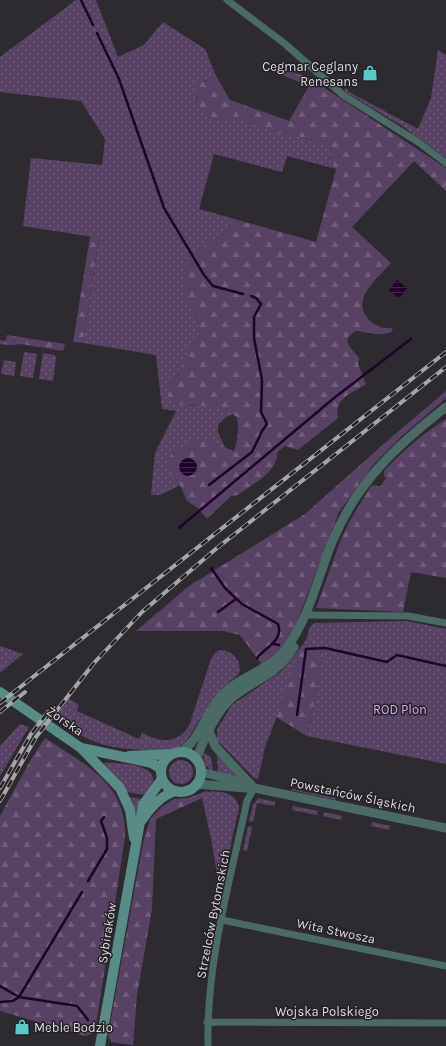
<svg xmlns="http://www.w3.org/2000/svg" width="446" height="1046" viewBox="0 0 446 1046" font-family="Karla,sans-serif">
  <defs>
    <pattern id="green-dots" width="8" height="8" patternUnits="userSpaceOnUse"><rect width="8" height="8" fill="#584263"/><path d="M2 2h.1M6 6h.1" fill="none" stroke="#705d79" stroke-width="1.8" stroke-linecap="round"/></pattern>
    <pattern id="forest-firs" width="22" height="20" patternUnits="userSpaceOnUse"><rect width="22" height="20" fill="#584263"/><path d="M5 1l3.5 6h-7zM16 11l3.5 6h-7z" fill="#705d79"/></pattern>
    <pattern id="water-rules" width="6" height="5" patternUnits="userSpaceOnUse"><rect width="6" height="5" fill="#1f032b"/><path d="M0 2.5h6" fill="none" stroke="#3f2749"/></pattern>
  </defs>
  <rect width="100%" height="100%" fill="#2e2b30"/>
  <!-- green -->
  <path fill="url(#green-dots)" d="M76 0H96L118 57 144 45 163 22 205 49 216 76 202 82 196 97 202 113 219 121 235 117 284 135H295L332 148 330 160 336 169 287 156 282 172 214 154 199 209 231 218 229 230 198 250 185 303 196 316 200 335C192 344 192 346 188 356 184 367 177 377 169 385L190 406C205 405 220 406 233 414L226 417 218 425V433L226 449 212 443 170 473 180 485 160 495H151L155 453 176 411 162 409 156 355 83 343 99 238 23 226 31 158 102 165 105 139 81 101 0 92V57Z
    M438 50 446 55V158L402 126 344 91 346 88 349 92 418 129 431 98Z
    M24 352 37 354 33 378 20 376Z
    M43 353 54 355 56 357 53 381 39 379Z
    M4 360 16 362 14 376 1 374Z
    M407 621 446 629V764L307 736 324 650 300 649 281 705 265 747 258 779 254 778 217 740V729L232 705 280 672 302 646 306 640 310 627 314 623Z
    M0 646 23 654 0 673Z
    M220 650C233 650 242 661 239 674L222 688 212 701 185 743C178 750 166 750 156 750 111 750 91 745 55 718L68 698 79 705 77 711 139 739 142 733C160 742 177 745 189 726L211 659 216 652Z
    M20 724 29 727 0 776V746Z
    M203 752 211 757 213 772 205 765Z
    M217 753 238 777 218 773Z
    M169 772a12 12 0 1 1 24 0a12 12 0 1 1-24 0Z
    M103 763C115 762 157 764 153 782 152 786 148 791 145 795L127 792Z
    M292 789 335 798 336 800 291 790Z
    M211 791C223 792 237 793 239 808L220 892 211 838 202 798V793H211Z
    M129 797 142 799 136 813Z
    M258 798 275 802V806L257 803 253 822 249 821 253 805Z
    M293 806 318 811 317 815 292 810Z
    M324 812 342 816 341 820 323 816Z
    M372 822 390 826 389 830 371 826Z
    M248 826 252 827 247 851 243 850Z"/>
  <!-- forest -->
  <path fill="url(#forest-firs)" d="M267 64 308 77 446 168V191L414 161 352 227 391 263C379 277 350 299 368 319 375 327 383 329 393 328L391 332C379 337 368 332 356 331 339 341 351 347 359 358L358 364 366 384C351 394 334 398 338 418L298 450 285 446 277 452C278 473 253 483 238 495L231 496 207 519 198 508 187 501 180 485 170 473 169 457 175 451 200 438 234 451C238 439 239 430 237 417 216 403 201 407 177 404L167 396 169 385 178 375 188 356 190 345 200 335 196 316 185 303 183 270 198 250 229 230 231 218 316 242 336 169 330 160 332 148 295 135H284L235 117 219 121 202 113 197 104 196 85 216 76 230 100 289 121 309 86 275 72Z
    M90 237H99L83 343 73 342Z
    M7 335 65 344 63 351 21 344 10 345 0 344V340L6 341Z
    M446 391V398L401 437 374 464 339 512 293 632 284 647 262 665 240 635 223 631H136L189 586 305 514 387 441Z
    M446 419V578L411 572 403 612 316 608 341 539 351 519 371 486 374 485 380 487 386 478 384 476V471C403 450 423 434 446 419Z
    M300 648 324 650 307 736 276 717Z
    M45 738C84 764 127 783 125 837L98 1013 94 1033 86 1036 0 1011V816L30 761Z
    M206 791 211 793H202V798L156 819 152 909 137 995 133 1045 111 1042 108 1035 143 843 150 819 162 807 174 799 188 798Z"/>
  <!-- water -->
  <path fill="url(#water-rules)" d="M397 280 407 288 399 299 389 290Z
    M179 467a9 9 0 1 1 18 0a9 9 0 1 1-18 0Z"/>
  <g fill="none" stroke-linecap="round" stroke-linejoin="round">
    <!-- stream -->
    <path stroke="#1f032b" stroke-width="2.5" d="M81 0 93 25
      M97 33 119 79 164 208 204 275 213 286 243 294
      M209 485 252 452 262 431 267 424 261 412 262 380 254 338V317L261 304 256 298 251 296
      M179 528 334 398 411 339
      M211 568 225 588 242 604 278 624C284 640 266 647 257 658
      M218 612 236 599
      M273 644 279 645
      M297 715 306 649 325 648 387 662 397 655 446 666
      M88 881 107 849V838L101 821 104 817
      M0 986 19 997 77 1006 88 1020
      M0 1002 13 1001 19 997 82 892"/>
    <!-- minor -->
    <path stroke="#4b6a66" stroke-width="7" d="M227 0 284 43 343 95 418 142 446 163
      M305 615 408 616 446 623
      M222 920 446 966
      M207 1022 446 1023
      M208 1046C206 964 230 881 247 801L254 788"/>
    <!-- tertiary -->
    <path stroke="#4b6a66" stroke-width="9" d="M209 731 215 746 253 787
      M181 752C200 740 206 712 221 696 240 675 270 671 287 648 309 617 318 577 332 542 357 482 396 446 446 407
      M196 760C203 740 217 710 233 697 257 678 276 676 294 647
      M201 772 234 780 254 788 446 828
      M196 784 247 788"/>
    <!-- secondary -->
    <path stroke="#5a8c87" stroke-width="10" d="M0 692 81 748 152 763 161 769
      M81 748 120 788 130 810 134 838
      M161 772a20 20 0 1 1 40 0a20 20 0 1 1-40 0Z
      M129 756 173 754
      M142 820C150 808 161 795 176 791
      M100 1046 143 805 162 779"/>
    <defs>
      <path id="rail" d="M0 703 446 352
        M0 712 25 692
        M0 788 31 734 48 712
        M0 801 36 737 94 663 142 612 217 548 446 367"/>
    </defs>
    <!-- rail casing -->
    <use href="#rail" stroke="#a8a5a9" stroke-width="4"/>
    <!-- rail -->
    <use href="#rail" stroke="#242126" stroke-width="2.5" stroke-dasharray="8" stroke-linecap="butt"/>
  </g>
  <!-- icons -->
  <defs>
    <symbol id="shop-bare" viewBox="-9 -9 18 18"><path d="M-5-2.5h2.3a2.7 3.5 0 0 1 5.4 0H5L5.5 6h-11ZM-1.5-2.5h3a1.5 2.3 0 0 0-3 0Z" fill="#56cec3" stroke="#242126" stroke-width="2.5" paint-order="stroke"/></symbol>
  </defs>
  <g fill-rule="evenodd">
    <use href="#shop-bare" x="359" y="62" width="22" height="22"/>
    <use href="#shop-bare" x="11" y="1016" width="22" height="22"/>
  </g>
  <g text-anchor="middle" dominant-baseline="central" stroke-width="3" stroke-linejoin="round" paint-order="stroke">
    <!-- poi labels -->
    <g font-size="13" fill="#dedcdf" stroke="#242126" text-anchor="end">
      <text x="358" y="66">Cegmar Ceglany<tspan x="358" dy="15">Renesans</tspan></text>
      <text x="34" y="1027" text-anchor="start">Meble Bodzio</text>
    </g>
    <!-- park labels -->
    <g font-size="13" fill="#d9aaf1" stroke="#242126">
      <text x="400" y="709">ROD Plon</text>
    </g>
    <!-- street labels -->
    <g font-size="13" fill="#dedcdf" stroke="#242126">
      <text transform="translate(65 721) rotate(34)">Żorska</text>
      <text transform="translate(353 795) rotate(12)">Powstańców Śląskich</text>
      <text transform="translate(213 914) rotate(-79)">Strzelców Bytomskich</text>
      <text transform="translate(336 931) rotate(12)">Wita Stwosza</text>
      <text transform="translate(107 933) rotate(-81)">Sybiraków</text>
      <text x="327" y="1011">Wojska Polskiego</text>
    </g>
  </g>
</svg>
